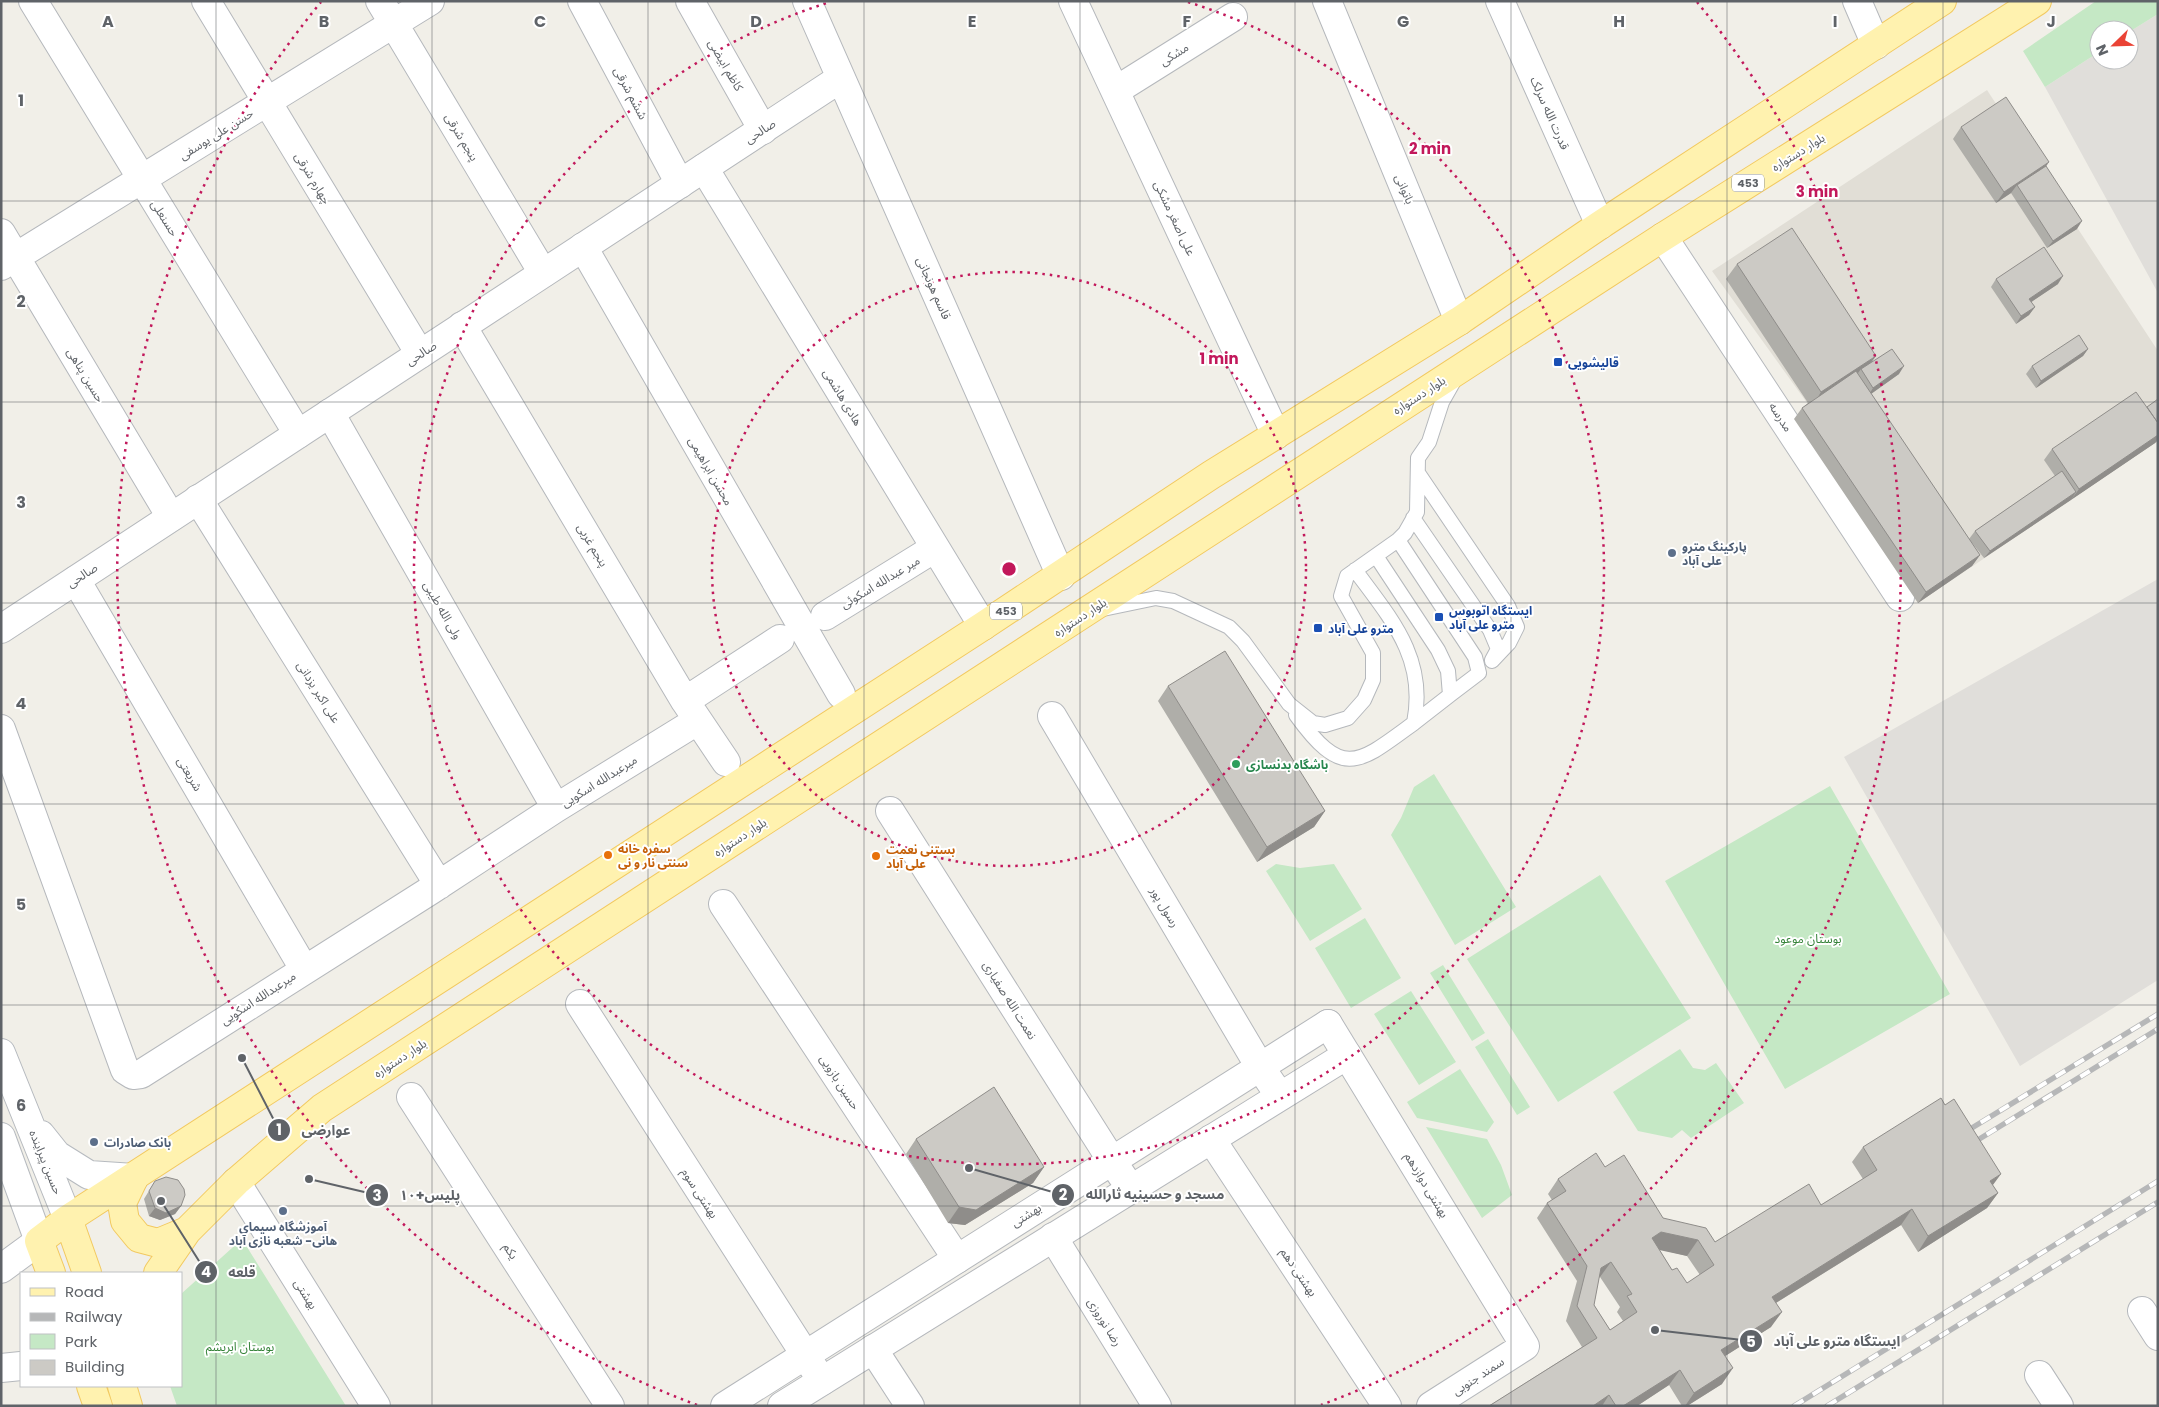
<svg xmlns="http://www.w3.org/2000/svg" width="2159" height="1407" viewBox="0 0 2159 1407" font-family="Poppins,'Noto Sans Arabic',sans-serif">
  <rect width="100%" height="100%" fill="#f1efe8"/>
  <!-- industrial -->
  <path fill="#e0deda" d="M2158 14V293L2045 87 2099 52V60H2129V32Z
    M2158 579V980L2020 1066 1844 757Z"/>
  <!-- education -->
  <path fill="#e1ded6" d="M1987 90 2158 351V441L1918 603 1794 419 1810 407 1712 271Z"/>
  <!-- green -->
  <path fill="#c5e8c5" d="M2096 1H2158V14L2129 32V30H2099V52L2045 87 2023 51Z
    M1434 774 1516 907 1455 945 1391 835 1401 818 1414 787Z
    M1830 786 1950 994 1785 1089 1665 881Z
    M1276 864 1300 868 1334 864 1362 909 1310 941 1266 871Z
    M1600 875 1691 1018 1558 1102 1467 959Z
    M1365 918 1401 978 1351 1008 1315 948Z
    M1443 965 1485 1033 1472 1041 1430 973Z
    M1411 991 1456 1062 1419 1085 1374 1014Z
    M1488 1039 1530 1107 1517 1115 1475 1047Z
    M1680 1049 1693 1068 1705 1070 1716 1063 1744 1103 1691 1138 1682 1130 1672 1138 1638 1131 1613 1092Z
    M1460 1069 1494 1122 1487 1132 1417 1118 1407 1102Z
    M1426 1127 1487 1139 1501 1165 1512 1195 1482 1218Z
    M242 1239 346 1406H177L170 1386H181V1294Z"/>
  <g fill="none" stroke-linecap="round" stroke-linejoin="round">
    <defs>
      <path id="service" d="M1418 473 1508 606 1517 627 1509 643 1492 661
        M1413 518 1490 630 1498 649 1492 660
        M1398 540 1475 657 1479 673 1450 695
        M1376 556 1438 650 1448 671 1450 695 1414 723
        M1103 609 1156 598 1173 601 1229 627 1243 641 1289 704 1313 723 1325 725 1348 718 1364 700 1373 680V653L1341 596 1347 576 1398 540 1405 533 1417 512 1418 458 1429 442 1442 402 1455 379
        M1296 715C1343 780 1358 764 1414 723 1427 658 1391 619 1355 570"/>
      <path id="minor" d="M33 1 298 434
        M206 1 420 354
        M380 1 543 273
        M582 1 680 184
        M690 1 763 130
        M1073 1 1276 435
        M1327 1 1459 321
        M1500 1 1600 225
        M1857 1 1876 45
        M1115 91 1233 17
        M704 168 983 626
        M1 233 171 517
        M1663 237 1900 597
        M583 247 841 694
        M1 266 430 1
        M462 326 685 701 726 762
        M330 413 556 808
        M198 499 439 885
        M76 580 304 969
        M825 616 935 548
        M685 701 780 639
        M1052 716 1260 1067 1280 1096
        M1 729 125 1070 133 1075 141 1074 431 890 556 808 697 721
        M890 811 1112 1161 1131 1189
        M723 904 957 1259
        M580 1004 822 1381
        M1328 1024 1525 1346 1431 1406
        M411 1097 610 1406
        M1211 1139 1387 1406
        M1053 1237 1157 1406
        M2142 1311 2158 1336
        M873 1349 910 1406
        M2039 1375 2059 1406"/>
      <path id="tertiary" d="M807 1 1061 576
        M1 629 841 78
        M236 1182 376 1406
        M1 1269 39 1241
        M1 1368 21 1366
        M725 1406 1328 1024
        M782 1406 1347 1055"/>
      <path id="secondary" d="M1 1053 68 1219
        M41 1135 57 1155 89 1175 134 1178
        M1 1137 39 1241"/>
      <path id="primary" d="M134 1178 122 1203 125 1221 139 1238 158 1243 187 1231
        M68 1219 87 1273
        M51 1273 39 1241 68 1219 983 626 1211 475 1459 321 1600 225 1942 1
        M158 1273 187 1231 236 1182 322 1108 1663 237 2037 1
        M91 1386 98 1406
        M122 1386 128 1406"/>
    </defs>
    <!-- service casing -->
    <use href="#service" stroke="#b5b8bc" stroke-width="16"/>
    <!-- minor casing -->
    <use href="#minor" stroke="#b5b8bc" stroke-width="30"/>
    <!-- tertiary casing -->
    <use href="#tertiary" stroke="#b5b8bc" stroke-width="30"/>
    <!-- secondary casing -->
    <use href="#secondary" stroke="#b6babf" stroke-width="30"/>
    <!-- primary casing -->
    <use href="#primary" stroke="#f2c960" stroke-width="30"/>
    <!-- service -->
    <use href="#service" stroke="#fff" stroke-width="14"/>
    <!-- minor -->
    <use href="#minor" stroke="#fff" stroke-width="28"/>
    <!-- tertiary -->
    <use href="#tertiary" stroke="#fff" stroke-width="28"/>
    <!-- secondary -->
    <use href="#secondary" stroke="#fff" stroke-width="28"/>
    <!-- primary -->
    <use href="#primary" stroke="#fff2af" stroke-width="28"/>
    <defs>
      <path id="rail" d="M1962 1134 2158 1014
        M1968 1146 2158 1029
        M1794 1406 2158 1181
        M1827 1406 2158 1202"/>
    </defs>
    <!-- rail casing -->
    <use href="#rail" stroke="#b6b7b8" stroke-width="5.5"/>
    <!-- rail -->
    <use href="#rail" stroke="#fff" stroke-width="4" stroke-dasharray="11" stroke-linecap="butt"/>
  </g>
  <!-- wall -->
  <path fill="#afaea9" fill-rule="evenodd" d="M1961 127 2046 166 2077 229 2047 248 2011 193 1996 203 1953 139Z
    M1737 264 1871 362 1899 374 1871 394 1980 555 1972 566 1918 603 1794 419 1802 408 1808 403 1726 279Z
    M1996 279 2058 284 2031 302 2035 307 2029 315 2016 324 1991 287Z
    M2088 349 2083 356 2036 388 2026 374 2032 366Z
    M2158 399V441L1984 558 1969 539 1975 531 2055 476 2044 460 2052 449 2147 407Z
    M1168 686 1325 811 1314 827 1257 862 1158 701Z
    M916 1139 1044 1167 1033 1183 965 1225 948 1223 906 1154Z
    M1863 1147 1993 1186 1998 1193 1987 1208 1918 1252 1901 1225 1776 1303 1771 1327 1725 1356 1722 1384 1687 1406H1682L1669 1385 1637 1406H1489L1582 1347 1566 1321 1577 1281 1537 1218 1547 1203 1552 1200 1548 1194 1558 1179 1605 1167 1663 1218 1715 1242 1821 1205 1863 1179 1852 1162ZM1659 1249 1687 1256 1700 1275 1687 1283 1672 1270ZM1599 1277H1600L1620 1307 1617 1312 1623 1321 1610 1330 1594 1305Z
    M155 1181 181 1206 175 1214 160 1220 149 1216 144 1199Z"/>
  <!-- shaded-wall -->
  <path fill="#8f8d8a" d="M2049 162 2041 174 2017 185 2011 193 1996 203 2004 192Z
    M2082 221 2077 229 2047 248 2053 241Z
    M2063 276 2058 284 2024 307 2029 299Z
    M2035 307 2029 315 2016 324 2021 316Z
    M2088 349 2083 356 2036 388 2041 381Z
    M1876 356 1865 371 1861 369 1855 377 1811 408 1821 392Z
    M1904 366 1899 374 1868 396 1873 388Z
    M2158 435V439L2155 443 2071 500 2079 489Z
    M2076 492 2071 500 1984 558 1990 551Z
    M1980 555 1972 566 1918 603 1926 592Z
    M1325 811 1314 827 1257 862 1267 847Z
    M1044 1167 1033 1183 965 1225 948 1223 959 1207Z
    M2001 1174 1990 1189V1181Z
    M1998 1193 1987 1208 1918 1252 1928 1236Z
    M181 1206 175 1214 160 1220 149 1216 155 1208Z
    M1912 1209 1901 1225 1761 1312 1772 1297Z
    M1661 1232 1698 1240 1687 1256 1650 1248 1652 1238Z
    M1611 1262 1600 1277 1591 1283 1601 1268Z
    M1782 1312 1771 1327 1711 1365 1721 1350Z
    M1733 1368 1722 1384 1687 1406H1685L1694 1393Z
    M1680 1370 1669 1385 1637 1406H1623Z
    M1609 1395 1602 1406H1593Z"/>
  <!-- building -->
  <path fill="#cccac5" stroke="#8f8d8a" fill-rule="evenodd" d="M2006 97 2049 162 2004 192 1961 127Z
    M2046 166 2082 221 2053 241 2017 185Z
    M1792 228 1876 356 1821 392 1737 264Z
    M2044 247 2063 276 2029 299 2035 307 2021 316 1996 279Z
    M2079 335 2088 349 2041 381 2032 366Z
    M1892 349 1904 366 1873 388 1861 369Z
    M1856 371 1980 555 1926 592 1802 408Z
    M2136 392 2158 423V435L2079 489 2052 449Z
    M2158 399V423L2147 407Z
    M2062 471 2076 492 1990 551 1975 531Z
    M1225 651 1325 811 1267 847 1168 686Z
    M994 1087 1044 1167 976 1210 959 1207 916 1139Z
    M1941 1098 1945 1105 1954 1099 2001 1174 1990 1181 1998 1193 1928 1236 1912 1209 1772 1297 1782 1312 1721 1350 1733 1368 1694 1393 1680 1370 1623 1406H1616L1609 1395 1593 1406H1489L1597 1338 1577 1306 1587 1266 1547 1203 1566 1191 1558 1179 1596 1153 1605 1167 1624 1155 1663 1218 1706 1228 1715 1242 1809 1184 1821 1205 1877 1170 1863 1147ZM1661 1232 1698 1240 1714 1265 1687 1283 1677 1268 1672 1270 1652 1238ZM1611 1262 1632 1294 1627 1296 1637 1312 1610 1330 1594 1305 1601 1268Z
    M166 1177 178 1180 184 1189 185 1195 181 1206 166 1213 155 1208 149 1191 155 1181Z"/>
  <!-- grid -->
  <path fill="none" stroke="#5f6368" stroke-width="1" stroke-opacity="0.55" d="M216 1V1406M432 1V1406M648 1V1406M864 1V1406M1080 1V1406M1295 1V1406M1511 1V1406M1727 1V1406M1943 1V1406M1 201H2158M1 402H2158M1 603H2158M1 804H2158M1 1005H2158M1 1206H2158"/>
  <!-- distance rings -->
  <g fill="none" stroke="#c2185b" stroke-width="2.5" stroke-dasharray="2.5 5">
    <circle cx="1009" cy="569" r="297"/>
    <path d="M1188 2A595 595 0 1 1 830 2"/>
    <path d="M697 1405A892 892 0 0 1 321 2M1697 2A892 892 0 0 1 1321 1405"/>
  </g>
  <!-- markers -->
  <g fill="#1a4fb4" stroke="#fff" stroke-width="2">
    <rect x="1553" y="357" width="10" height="10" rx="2.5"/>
    <rect x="1434" y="612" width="10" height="10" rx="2.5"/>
    <rect x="1313" y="623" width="10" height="10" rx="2.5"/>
  </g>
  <g fill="#5c6f8a" stroke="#fff" stroke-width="2">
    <circle cx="1672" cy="553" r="5"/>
    <circle cx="94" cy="1142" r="5"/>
    <circle cx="283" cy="1211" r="5"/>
  </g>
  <circle fill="#2e9e5b" stroke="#fff" stroke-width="2" cx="1236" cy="764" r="5"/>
  <g fill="#e8710a" stroke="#fff" stroke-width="2">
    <circle cx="608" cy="855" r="5"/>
    <circle cx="876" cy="856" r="5"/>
  </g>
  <g text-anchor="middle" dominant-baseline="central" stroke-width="4" stroke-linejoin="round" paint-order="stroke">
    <!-- shield labels -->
    <g fill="#fff" stroke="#8f9295" stroke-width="1">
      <rect x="1732" y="174.5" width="32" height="17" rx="4"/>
      <rect x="990" y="602.5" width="32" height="17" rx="4"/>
    </g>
    <g font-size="11" font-weight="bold" fill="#5f6368">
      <text x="1748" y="183">453</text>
      <text x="1006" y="611">453</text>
    </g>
    <!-- street labels -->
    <g font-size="12" fill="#5f6368" stroke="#fff">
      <text transform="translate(1174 54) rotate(-32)">مشکی</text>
      <text transform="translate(726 65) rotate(60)">کاظم ابیضی</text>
      <text transform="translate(631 93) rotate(62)">ششم شرقی</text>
      <text transform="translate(1550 113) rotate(66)">قدرت الله سرلک</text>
      <text transform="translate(760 131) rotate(-33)">صالحی</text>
      <text transform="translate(216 134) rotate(-32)">حسن علی یوسفی</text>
      <text transform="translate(462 137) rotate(59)">پنجم شرقی</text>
      <text transform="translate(1798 152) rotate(-32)">بلوار دستواره</text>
      <text transform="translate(313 178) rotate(59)">چهارم شرقی</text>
      <text transform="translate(1405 189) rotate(67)">باتوانی</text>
      <text transform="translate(165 218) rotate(58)">حسنعلی</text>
      <text transform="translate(1175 218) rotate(65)">علی اصغر مشکی</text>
      <text transform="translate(934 288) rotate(66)">قاسم هونجانی</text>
      <text transform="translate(421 353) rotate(-33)">صالحی</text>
      <text transform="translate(86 375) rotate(59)">حسین پناهی</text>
      <text transform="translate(1419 395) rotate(-33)">بلوار دستواره</text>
      <text transform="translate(843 397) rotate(59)">هادی هاشمی</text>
      <text transform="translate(1781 417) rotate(57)">مدرسه</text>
      <text transform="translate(711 471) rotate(60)">محسن ابراهیمی</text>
      <text transform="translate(593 545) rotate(59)">پنجم غربی</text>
      <text transform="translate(82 575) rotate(-33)">صالحی</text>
      <text transform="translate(880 582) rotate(-31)">میر عبدالله اسکوئی</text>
      <text transform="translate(443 610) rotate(60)">ولی الله طیبی</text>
      <text transform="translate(1080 617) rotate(-33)">بلوار دستواره</text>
      <text transform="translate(319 692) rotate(58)">علی اکبر یزدانی</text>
      <text transform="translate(190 774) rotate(60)">شریعتی</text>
      <text transform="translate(599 781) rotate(-32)">میرعبدالله اسکویی</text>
      <text transform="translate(740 837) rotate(-33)">بلوار دستواره</text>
      <text transform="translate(1165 907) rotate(59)">رسول پور</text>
      <text transform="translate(258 998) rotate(-33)">میرعبدالله اسکویی</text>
      <text transform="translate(1010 1000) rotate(58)">نعمت الله صفیاری</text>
      <text transform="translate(400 1058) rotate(-33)">بلوار دستواره</text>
      <text transform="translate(840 1082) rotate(57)">حسین بازویی</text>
      <text transform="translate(46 1162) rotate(68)">حسین پیراینده</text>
      <text transform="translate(1427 1185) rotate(59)">بهشتی دوازدهم</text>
      <text transform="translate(700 1193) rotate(57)">بهشتی سوم</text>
      <text transform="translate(1026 1215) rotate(-32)">بهشتی</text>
      <text transform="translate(511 1251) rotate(57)">یکم</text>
      <text transform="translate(1299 1272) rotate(56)">بهشتی دهم</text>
      <text transform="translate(306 1294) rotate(58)">بهشتی</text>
      <text transform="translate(1105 1322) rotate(58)">رضا نوروزی</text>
      <text transform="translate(1478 1376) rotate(-33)">سمند جنوبی</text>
    </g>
    <!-- transit labels -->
    <g font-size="12" font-weight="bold" fill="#164399" stroke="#fff" text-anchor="start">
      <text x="1568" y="362">قالیشویی</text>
      <text x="1449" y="610">ایستگاه اتوبوس<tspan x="1449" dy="14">مترو علی آباد</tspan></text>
      <text x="1328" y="628">مترو علی آباد</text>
    </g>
    <!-- service labels -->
    <g font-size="12" font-weight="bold" fill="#4e5e75" stroke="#fff" text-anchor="start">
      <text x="1682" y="546">پارکینگ مترو<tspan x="1682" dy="14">علی آباد</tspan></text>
      <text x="104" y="1142">بانک صادرات</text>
      <text x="283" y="1226" text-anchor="middle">آموزشگاه سیمای<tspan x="283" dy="14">هانی- شعبه نازی آباد</tspan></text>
    </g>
    <!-- leisure labels -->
    <g font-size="12" font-weight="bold" fill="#27864d" stroke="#fff" text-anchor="start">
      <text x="1246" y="764">باشگاه بدنسازی</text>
    </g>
    <!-- food labels -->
    <g font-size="12" font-weight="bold" fill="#c56008" stroke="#fff" text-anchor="start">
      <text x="618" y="848">سفره خانه<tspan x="618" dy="14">سنتی نار و نی</tspan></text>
      <text x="886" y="849">بستنی نعمت<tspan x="886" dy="14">علی آباد</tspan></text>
    </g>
    <!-- park labels -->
    <g font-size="12" fill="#348238" stroke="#fff">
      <text x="1808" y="938">بوستان موعود</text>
      <text x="240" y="1346">بوستان ابریشم</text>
    </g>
  </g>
  <g font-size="16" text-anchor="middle" font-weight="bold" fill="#5f6368" stroke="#fff" stroke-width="4" stroke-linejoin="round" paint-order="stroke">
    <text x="108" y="27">A</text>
    <text x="324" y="27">B</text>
    <text x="540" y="27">C</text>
    <text x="756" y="27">D</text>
    <text x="972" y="27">E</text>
    <text x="1187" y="27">F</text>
    <text x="1403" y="27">G</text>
    <text x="1619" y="27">H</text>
    <text x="1835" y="27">I</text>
    <text x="2051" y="27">J</text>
    <text x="21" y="106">1</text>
    <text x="21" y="307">2</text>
    <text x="21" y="508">3</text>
    <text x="21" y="709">4</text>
    <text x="21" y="910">5</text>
    <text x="21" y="1111">6</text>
  </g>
  <circle cx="1009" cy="569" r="8" fill="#c2185b" stroke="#fff" stroke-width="2.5"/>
  <g font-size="15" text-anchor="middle" font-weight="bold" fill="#c2185b" stroke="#fff" stroke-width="4" stroke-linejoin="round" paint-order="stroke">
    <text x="1430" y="154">2 min</text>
    <text x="1817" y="197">3 min</text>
    <text x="1219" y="364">1 min</text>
  </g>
  <!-- callouts -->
  <path fill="none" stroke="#5f6368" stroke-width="2" d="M242 1058L279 1130M969 1168L1063 1195M309 1179L377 1195M161 1201L206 1272M1655 1330L1751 1341"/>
  <g fill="#5f6368" stroke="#fff" stroke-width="2">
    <circle cx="242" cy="1058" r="5"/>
    <circle cx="969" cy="1168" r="5"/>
    <circle cx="309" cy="1179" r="5"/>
    <circle cx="161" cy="1201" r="5"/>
    <circle cx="1655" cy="1330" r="5"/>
    <circle cx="279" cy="1130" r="12"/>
    <circle cx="1063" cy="1195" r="12"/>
    <circle cx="377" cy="1195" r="12"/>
    <circle cx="206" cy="1272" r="12"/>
    <circle cx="1751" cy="1341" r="12"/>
  </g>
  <g font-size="15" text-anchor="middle" font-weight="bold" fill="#fff">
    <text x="279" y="1135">1</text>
    <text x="1063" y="1200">2</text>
    <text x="377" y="1201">3</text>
    <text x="206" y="1277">4</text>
    <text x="1751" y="1347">5</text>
  </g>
  <g font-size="14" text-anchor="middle" font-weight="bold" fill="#5f6368" stroke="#fff" stroke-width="4" stroke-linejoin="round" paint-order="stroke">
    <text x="326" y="1135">عوارضی</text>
    <text x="1155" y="1199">مسجد و حسینیه ثارالله</text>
    <text x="430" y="1200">پلیس+۱۰</text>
    <text x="242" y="1277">قلعه</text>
    <text x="1837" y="1346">ایستگاه مترو علی آباد</text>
  </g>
  <!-- border -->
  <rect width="2159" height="1407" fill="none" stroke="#5f6368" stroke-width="5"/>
  <!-- legend -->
  <rect x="20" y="1272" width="162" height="115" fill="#ffffff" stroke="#bfc1c3"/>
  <rect x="30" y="1288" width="25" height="8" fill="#fff2af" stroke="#bfc1c3"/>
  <text x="65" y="1297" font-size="15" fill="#5f6368">Road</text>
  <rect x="30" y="1313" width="25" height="8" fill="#b6b7b8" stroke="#bfc1c3"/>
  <text x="65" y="1322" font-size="15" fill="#5f6368">Railway</text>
  <rect x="30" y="1334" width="25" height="15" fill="#c5e8c5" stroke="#bfc1c3"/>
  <text x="65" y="1347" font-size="15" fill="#5f6368">Park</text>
  <rect x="30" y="1360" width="25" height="15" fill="#cccac5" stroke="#bfc1c3"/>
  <text x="65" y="1372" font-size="15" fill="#5f6368">Building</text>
  <!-- north arrow -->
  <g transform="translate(2114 45) rotate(247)"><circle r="24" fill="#ffffff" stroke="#bfc1c3"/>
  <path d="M0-4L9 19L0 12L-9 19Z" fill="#ea4335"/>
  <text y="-8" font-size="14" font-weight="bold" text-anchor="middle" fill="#5f6368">N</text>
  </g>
</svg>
